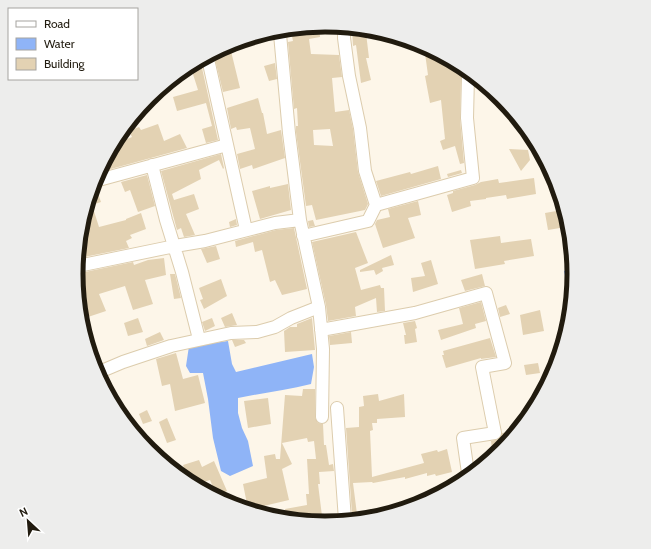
<svg xmlns="http://www.w3.org/2000/svg" width="651" height="549" viewBox="0 0 651 549" font-family="Cabin,sans-serif">
  <rect width="100%" height="100%" fill="#fdf6e9"/>
  <!-- water -->
  <path fill="#8fb4f7" d="M574 269 575 275 571 296 569 295 564 271Z
    M228 341 232 364 236 372 312 354 314 367 311 384C287 390 262 393 238 398V413L242 428 248 441 253 466 230 476 221 471 213 438 208 399 203 373H190L186 366 189 346Z
    M560 348 556 369 552 350Z"/>
  <!-- building -->
  <path fill="#e3d2b3" fill-rule="evenodd" d="M319 26 320 37 309 39 311 54 339 55 342 77 332 78 335 112 349 110 353 129 358 172 368 204 365 210 316 220 312 205 306 206 296 132V126H298L297 108 294 109 288 42 293 41 291 32ZM330 129 333 146 314 145 313 130Z
    M352 30 366 33 369 58H366L371 80 361 83 356 45 353 46Z
    M424 46 439 56 440 64 448 62 459 70 461 76 460 119 464 163 460 164 455 146 443 150 440 141 445 139 441 100 430 103 425 76 428 75Z
    M230 47 240 88 223 92 214 55 223 49Z
    M275 63 277 79 269 81 264 66Z
    M202 68 218 140 206 143 202 129 212 126 206 103 177 111 173 97 198 90 192 71Z
    M495 93 502 98 509 108H497Z
    M258 98 262 113H263L267 134 281 130 285 158 253 169 252 165 240 169 237 154 255 149 250 128 237 130 236 127 231 129 227 108Z
    M158 124 164 141 180 134 187 148 100 172 120 142 132 137 129 131 139 127 141 130Z
    M509 149 528 150 530 160 521 171Z
    M221 154 224 168 223 169 219 160 199 170 201 179 172 194 174 200 194 194 199 209 186 214 195 235 184 237 181 228 177 230 161 171Z
    M438 166 441 179 381 196 376 181 410 172 411 174Z
    M461 170 462 173 448 177 447 174Z
    M147 175 155 206 138 212 130 190 125 192 121 182Z
    M534 178 536 194 507 199 506 195 486 198V199L470 201 471 206 452 212 447 195 453 193V191L475 185 481 182 498 179 499 183Z
    M288 184 291 210 260 219 252 191 270 186V188Z
    M93 188H96L101 202 92 205 99 227 126 220V219L141 213 146 229 130 235 132 238 126 241 129 248 79 258Z
    M418 201 421 215 408 218 415 238 383 248 375 224 377 220 390 217 388 209Z
    M562 210 566 227 548 230 545 213Z
    M236 219 237 225 230 227 229 222Z
    M313 220 315 226 309 227 308 221Z
    M294 228 307 289 282 295 275 280 270 282 262 250 255 252 253 242 236 247 235 241 276 230Z
    M356 232 368 263 355 268 361 290 380 285 381 288H384L385 311 377 312 376 298 355 307 356 316 328 321 326 305 312 242Z
    M500 236 501 243 531 239 534 256 504 261 505 264 475 269 470 240Z
    M216 246 220 259 207 263 201 249Z
    M391 255 394 265 382 268 383 271 376 275 374 270 360 272V270Z
    M164 258 166 275 145 280 153 304 133 310 125 286 99 294 106 311 85 318 81 300 85 299 77 277 81 276 80 273 133 262 134 265 148 260Z
    M431 260 438 284 413 292 411 278 425 276 421 263Z
    M170 274H175L181 298 174 299Z
    M482 274 485 286 465 291 461 280Z
    M221 279 227 296 204 309 200 300 203 299 199 288Z
    M481 302 486 321 475 324 476 328 441 340 438 330 463 324 459 308Z
    M506 305 510 314 500 317 498 308Z
    M540 310 544 331 523 335 520 315Z
    M232 313 237 325 225 327 221 318Z
    M138 318 143 332 128 336 124 323Z
    M212 318 215 326 205 331 202 322Z
    M312 318 315 350 285 352 284 331 290 327H297V324Z
    M415 321 417 328 415 329 417 342 405 344 404 335H406L403 323Z
    M160 332 164 340 147 346 145 339Z
    M351 332 352 343 330 345 329 336Z
    M490 338 496 357 481 359V358L446 368 442 355H444L443 351Z
    M232 340H244L246 343 235 347Z
    M176 353 183 379 198 375 205 403 175 411 170 384 162 386 156 359Z
    M538 363 540 373 526 375 524 365Z
    M303 389H315V417L318 423 323 424 324 445H326L329 465 333 464 334 471 319 472 320 484H318L323 524 286 516 285 509 307 505 306 494H309L307 459H316L314 441 308 442 307 438 282 443 292 464 282 469 289 500 251 509H248L243 484 267 478 264 456 275 454 276 459H280L285 395 302 396Z
    M378 394 379 401 404 394 405 417 377 419V423H372L373 430 370 431 372 477 424 463 421 454 437 450 438 452 447 449 452 472 436 476 435 474 427 476V473L405 479V477L373 483 372 482 353 483 357 514H352L346 428 359 427V407L364 406 363 396Z
    M268 398 271 424 248 428 244 401Z
    M147 410 152 421 143 424 139 414Z
    M167 418 176 440 167 443 159 422Z
    M515 431 502 451 493 457 491 441 499 439 502 433Z
    M199 460 202 467 214 461 227 491 217 496 210 480 198 484 177 470 184 468 183 465Z"/>
  <g fill="none" stroke-linecap="round" stroke-linejoin="round">
    <defs>
      <path id="minor" d="M280 34 289 133 300 220 319 307 323 349 322 417
        M208 59 246 230
        M152 165 166 220 182 272 199 339
        M95 181 227 145
        M376 205 473 178 467 118 468 76
        M303 236 368 221 376 205 365 171 360 128 349 76 344 38V29
        M78 266 175 246 205 241 275 223 300 220
        M321 330 415 313 486 293 505 363 482 367 495 433 463 438 468 473
        M97 373 123 362 171 346 231 333 257 332 275 327 291 318 319 307
        M337 408 345 520"/>
    </defs>
    <!-- minor casing -->
    <use href="#minor" stroke="#dcccad" stroke-width="14"/>
    <!-- minor -->
    <use href="#minor" stroke="#fff" stroke-width="12"/>
  </g>
  <!-- crop -->
  <path d="M0 0H651V549H0ZM83 274a242 242 0 1 1 484 0a242 242 0 1 1-484 0Z" fill="#ededec" fill-rule="evenodd"/>
  <path fill="none" stroke="#211b0f" stroke-width="5" d="M83 274a242 242 0 1 1 484 0a242 242 0 1 1-484 0Z"/>
  <!-- legend -->
  <rect x="8" y="8" width="130" height="72" fill="#ffffff" stroke="#a6a49f"/>
  <rect x="16" y="21" width="20" height="6" fill="#ffffff" stroke="#a6a49f"/>
  <text x="44" y="28" font-size="12" fill="#211b0f">Road</text>
  <rect x="16" y="38" width="20" height="12" fill="#8fb4f7" stroke="#a6a49f"/>
  <text x="44" y="48" font-size="12" fill="#211b0f">Water</text>
  <rect x="16" y="58" width="20" height="12" fill="#e3d2b3" stroke="#a6a49f"/>
  <text x="44" y="68" font-size="12" fill="#211b0f">Building</text>
  <!-- north arrow -->
  <g transform="translate(28 521) rotate(334)" stroke="#ffffff" stroke-width="3" paint-order="stroke">
  <path d="M0-3L7 15L0 10L-7 15Z" fill="#211b0f"/>
  <text y="-6" font-size="11" font-weight="bold" text-anchor="middle" fill="#211b0f">N</text>
  </g>
</svg>
